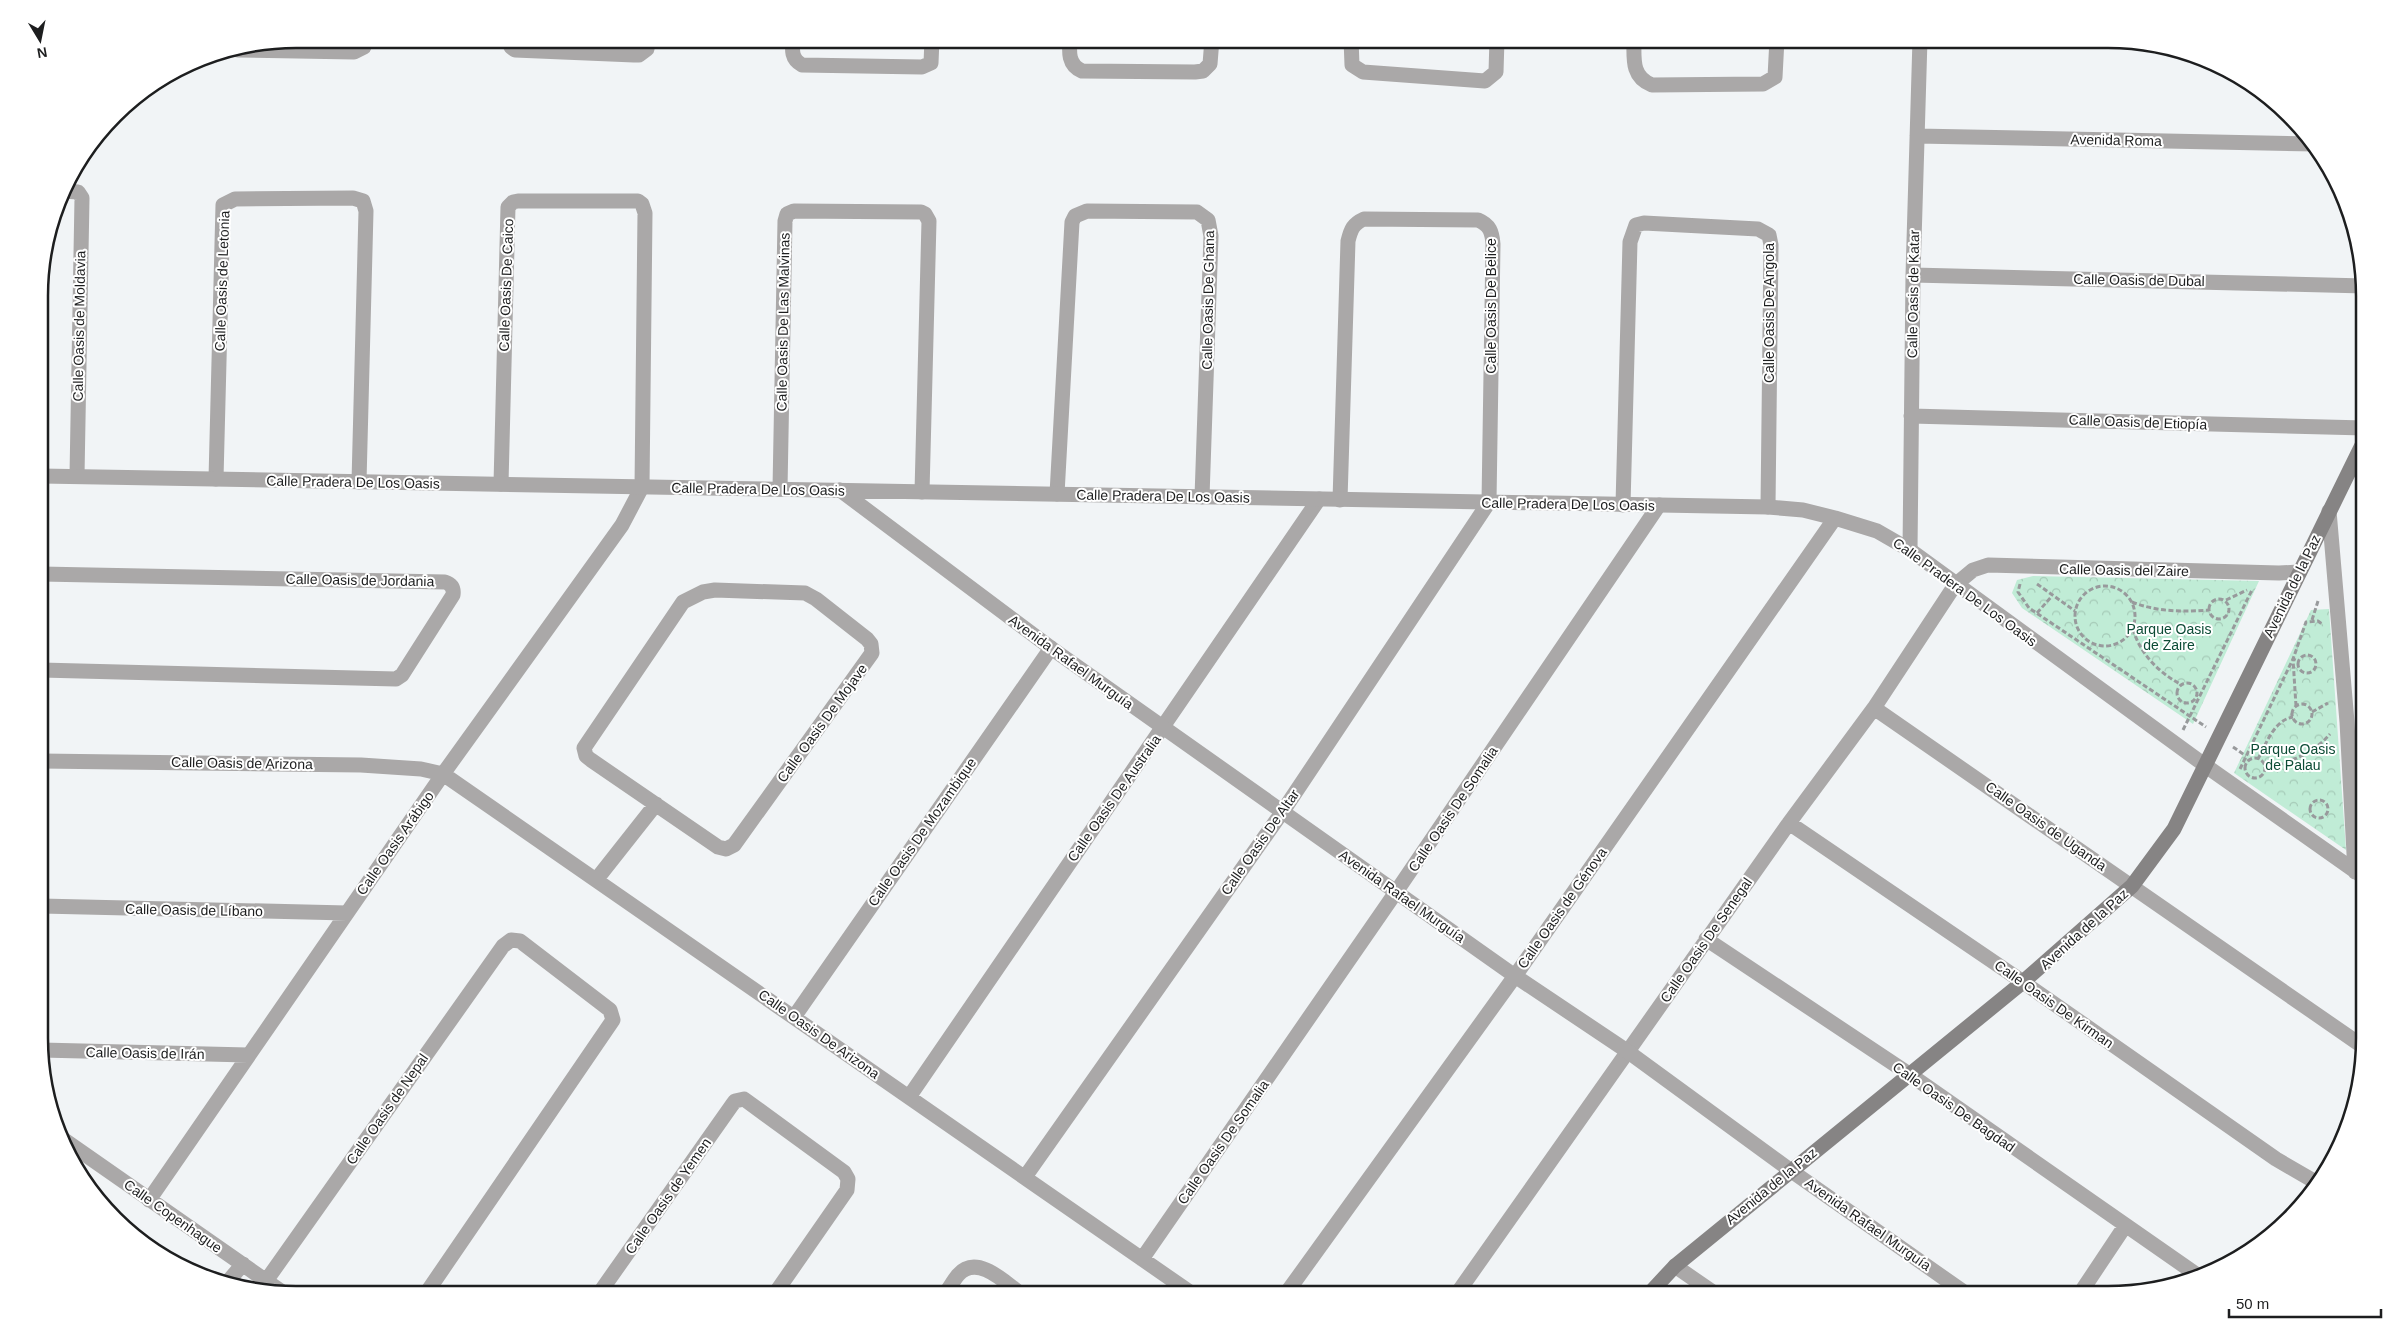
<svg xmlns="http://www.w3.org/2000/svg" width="2404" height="1334" viewBox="0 0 2404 1334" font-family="Helvetica,sans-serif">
  <defs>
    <pattern id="park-crowns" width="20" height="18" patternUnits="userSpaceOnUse" patternTransform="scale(1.25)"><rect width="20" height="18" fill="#c0ecd6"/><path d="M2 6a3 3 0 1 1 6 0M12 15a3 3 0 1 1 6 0" fill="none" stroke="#a5cab7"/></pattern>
  </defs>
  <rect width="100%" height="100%" fill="#f1f4f6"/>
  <!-- park -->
  <path fill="url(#park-crowns)" d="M2033 576 2259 581 2193 724 2022 608 2012 593 2017 580Z
    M2329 609 2346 850 2234 773 2311 610Z"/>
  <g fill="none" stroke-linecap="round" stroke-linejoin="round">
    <!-- path -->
    <path stroke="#989a9c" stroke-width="3" stroke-dasharray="5 2.5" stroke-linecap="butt" d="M2020 584 2018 592 2029 608 2206 727
      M2037 584 2075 611
      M2075 616a30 30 0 1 1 60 0a30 30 0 1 1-60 0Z
      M2209 609a10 10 0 1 1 20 0a10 10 0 1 1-20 0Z
      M2226 600 2247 590
      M2132 602C2157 612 2183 612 2209 610
      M2037 613 2052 596
      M2312 620 2318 601
      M2133 629C2140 654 2159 673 2182 685
      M2298 664a9 9 0 1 1 18 0a9 9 0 1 1-18 0Z
      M2177 693a10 10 0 1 1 20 0a10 10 0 1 1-20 0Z
      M2292 714a10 10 0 1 1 20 0a10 10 0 1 1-20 0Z
      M2296 706 2293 659 2298 661
      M2312 712 2328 703
      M2183 730 2252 590
      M2233 747 2246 756
      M2245 768a10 10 0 1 1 20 0a10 10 0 1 1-20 0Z
      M2258 759C2266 744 2274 720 2293 717
      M2240 769 2293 659 2306 622 2318 621 2322 624
      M2264 770C2289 762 2313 754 2330 734
      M2310 809a9 9 0 1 1 18 0a9 9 0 1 1-18 0Z"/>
    <!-- minor -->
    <path stroke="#aaa8a8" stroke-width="15" d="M507 39 511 47 515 50 634 55H639L647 49 648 39
      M793 39C792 50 791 59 802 65L922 67 931 63 932 39
      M1070 39C1069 52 1068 65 1082 71L1195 72 1203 71 1210 64 1212 39
      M1351 39 1352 65 1363 72 1485 81 1496 72 1497 39
      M1634 39C1634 58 1631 77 1652 85L1763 84 1775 77 1777 39
      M238 50 354 52 364 47 366 39
      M1917 136 2315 144
      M63 191 78 192 82 198 77 476
      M1913 275 2365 286
      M1911 416 2365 428
      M216 479 223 205 235 199 353 198 363 201 366 211 359 482
      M780 489 785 221 787 214 794 211 921 212 925 214 929 221 922 492
      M1057 494 1072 222 1075 216 1087 211 1197 212 1208 220 1211 236 1202 497
      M1623 505 1630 242 1636 225 1644 223 1758 229 1769 235 1771 245 1768 507
      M2329 511 2347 722 2355 872
      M1910 550 1913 275 1920 39
      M41 574 445 582C451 584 454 588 453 595L402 675 396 679 41 670
      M715 590 805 593 816 599 867 639 871 644 872 653 734 845 726 849 718 847 591 760 586 756 584 748 683 602 703 592Z
      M1874 708 2365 1048
      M41 761 361 765 421 769 443 774 1194 1295
      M2206 766 2365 878
      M1789 823 2023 982 2276 1159 2319 1184
      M596 880 656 804
      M41 906 347 913
      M1706 939 1909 1074 2200 1277
      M794 1017 1051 648
      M41 1050 248 1055
      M909 1097 1319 499
      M60 1137 285 1294
      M1025 1177 1283 811 1489 502 1493 244C1492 232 1490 225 1478 220L1364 219C1353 224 1351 229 1348 241L1340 500
      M149 1200 443 774 622 525 642 487 645 213 642 204 638 201H518L513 202 508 207 501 484
      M1142 1259 1396 892 1659 505
      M1675 1266 1717 1295
      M266 1281 503 946 511 940 520 941 610 1010 613 1020 425 1295
      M225 1285 243 1264
      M598 1295 732 1105 735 1101 744 1099 844 1172 848 1179 847 1190 774 1295
      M944 1295C949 1289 953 1281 958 1275 977 1253 1006 1283 1022 1295
      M1456 1295 1789 823 1874 708 1955 585 1973 570 1988 565 2279 573 2299 572
      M2079 1295 2125 1226"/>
    <!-- tertiary -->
    <path stroke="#aaa8a8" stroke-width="15" d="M41 476 1768 507 1803 510 1835 518 1877 531 1910 550 2206 766
      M840 490 1051 648 1515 976 1627 1051 1790 1170 1968 1295
      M1285 1295 1515 976 1835 518"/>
    <!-- secondary -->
    <path stroke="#868484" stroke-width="15" d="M1648 1295 1675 1266 2023 982 2132 886 2174 829 2365 439"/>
  </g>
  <g text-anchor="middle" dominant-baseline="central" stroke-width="4" stroke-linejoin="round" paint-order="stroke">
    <!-- street labels -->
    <g font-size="14" fill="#1d1e1f" stroke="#fff">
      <text transform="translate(2116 140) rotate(1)">Avenida Roma</text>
      <text transform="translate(2139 280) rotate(1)">Calle Oasis de Dubal</text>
      <text transform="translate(222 281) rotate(-88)">Calle Oasis de Letonia</text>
      <text transform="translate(506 285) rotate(-88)">Calle Oasis De Caico</text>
      <text transform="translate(1913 294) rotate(-89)">Calle Oasis de Katar</text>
      <text transform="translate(1208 300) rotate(-89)">Calle Oasis De Ghana</text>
      <text transform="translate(1491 306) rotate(-90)">Calle Oasis De Belice</text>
      <text transform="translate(1769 313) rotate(-90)">Calle Oasis De Angola</text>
      <text transform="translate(783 322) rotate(-89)">Calle Oasis De Las Malvinas</text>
      <text transform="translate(79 326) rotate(-89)">Calle Oasis de Moldavia</text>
      <text transform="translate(2138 422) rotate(2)">Calle Oasis de Etiopía</text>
      <text transform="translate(353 482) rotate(1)">Calle Pradera De Los Oasis</text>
      <text transform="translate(758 489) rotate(1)">Calle Pradera De Los Oasis</text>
      <text transform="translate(1163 496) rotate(1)">Calle Pradera De Los Oasis</text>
      <text transform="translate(1568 504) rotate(1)">Calle Pradera De Los Oasis</text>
      <text transform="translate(2124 570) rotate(1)">Calle Oasis del Zaire</text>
      <text transform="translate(360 580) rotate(1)">Calle Oasis de Jordania</text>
      <text transform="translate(2292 586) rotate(-64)">Avenida de la Paz</text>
      <text transform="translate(1965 592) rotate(36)">Calle Pradera De Los Oasis</text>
      <text transform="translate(1071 662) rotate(36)">Avenida Rafael Murguía</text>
      <text transform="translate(822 723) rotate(-54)">Calle Oasis De Mojave</text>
      <text transform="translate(242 763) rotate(1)">Calle Oasis de Arizona</text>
      <text transform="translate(1114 798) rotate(-55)">Calle Oasis De Australia</text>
      <text transform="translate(1453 809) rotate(-56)">Calle Oasis De Somalia</text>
      <text transform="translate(2046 826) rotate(35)">Calle Oasis de Uganda</text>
      <text transform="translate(922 832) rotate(-55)">Calle Oasis De Mozambique</text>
      <text transform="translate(1260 842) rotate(-55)">Calle Oasis De Altar</text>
      <text transform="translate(395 843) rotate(-55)">Calle Oasis Arábigo</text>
      <text transform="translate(1402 896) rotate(35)">Avenida Rafael Murguía</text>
      <text transform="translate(1562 908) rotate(-55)">Calle Oasis de Génova</text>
      <text transform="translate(194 910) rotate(1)">Calle Oasis de Líbano</text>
      <text transform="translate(2084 929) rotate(-42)">Avenida de la Paz</text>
      <text transform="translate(1706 940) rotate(-55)">Calle Oasis De Senegal</text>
      <text transform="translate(2054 1004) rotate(35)">Calle Oasis De Kirman</text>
      <text transform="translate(819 1034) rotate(35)">Calle Oasis De Arizona</text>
      <text transform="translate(145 1053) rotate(1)">Calle Oasis de Irán</text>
      <text transform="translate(1954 1107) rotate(35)">Calle Oasis De Bagdad</text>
      <text transform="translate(387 1109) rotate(-55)">Calle Oasis de Nepal</text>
      <text transform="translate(1223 1142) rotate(-55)">Calle Oasis De Somalia</text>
      <text transform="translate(1771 1186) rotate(-39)">Avenida de la Paz</text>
      <text transform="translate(668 1196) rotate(-55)">Calle Oasis de Yemen</text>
      <text transform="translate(173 1216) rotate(35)">Calle Copenhague</text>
      <text transform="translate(1868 1224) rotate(35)">Avenida Rafael Murguía</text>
    </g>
    <!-- park labels -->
    <g font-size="14" fill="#0c4b35" stroke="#fff">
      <text x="2169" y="629">Parque Oasis<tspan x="2169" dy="16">de Zaire</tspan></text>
      <text x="2293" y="749">Parque Oasis<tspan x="2293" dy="16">de Palau</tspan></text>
    </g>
  </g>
  <!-- crop -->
  <path d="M0 0H2404V1334H0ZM296 48H2108A248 248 0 0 1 2356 296V1038A248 248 0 0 1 2108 1286H296A248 248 0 0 1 48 1038V296A248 248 0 0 1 296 48Z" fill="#fff" fill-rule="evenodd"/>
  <path fill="none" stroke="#1d1e1f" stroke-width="2.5" d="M296 48H2108A248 248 0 0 1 2356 296V1038A248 248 0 0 1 2108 1286H296A248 248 0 0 1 48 1038V296A248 248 0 0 1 296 48Z"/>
  <!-- north arrow -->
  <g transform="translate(40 40) rotate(170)" stroke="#ffffff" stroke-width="4" paint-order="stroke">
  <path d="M0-4L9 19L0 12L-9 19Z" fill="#1d1e1f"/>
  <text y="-8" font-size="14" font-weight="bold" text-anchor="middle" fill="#1d1e1f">N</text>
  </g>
  <!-- scale -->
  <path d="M2229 1309v8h152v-8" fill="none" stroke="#1d1e1f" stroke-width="2.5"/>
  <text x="2236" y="1309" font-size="15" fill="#1d1e1f" stroke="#ffffff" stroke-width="4" paint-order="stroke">50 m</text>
</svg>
